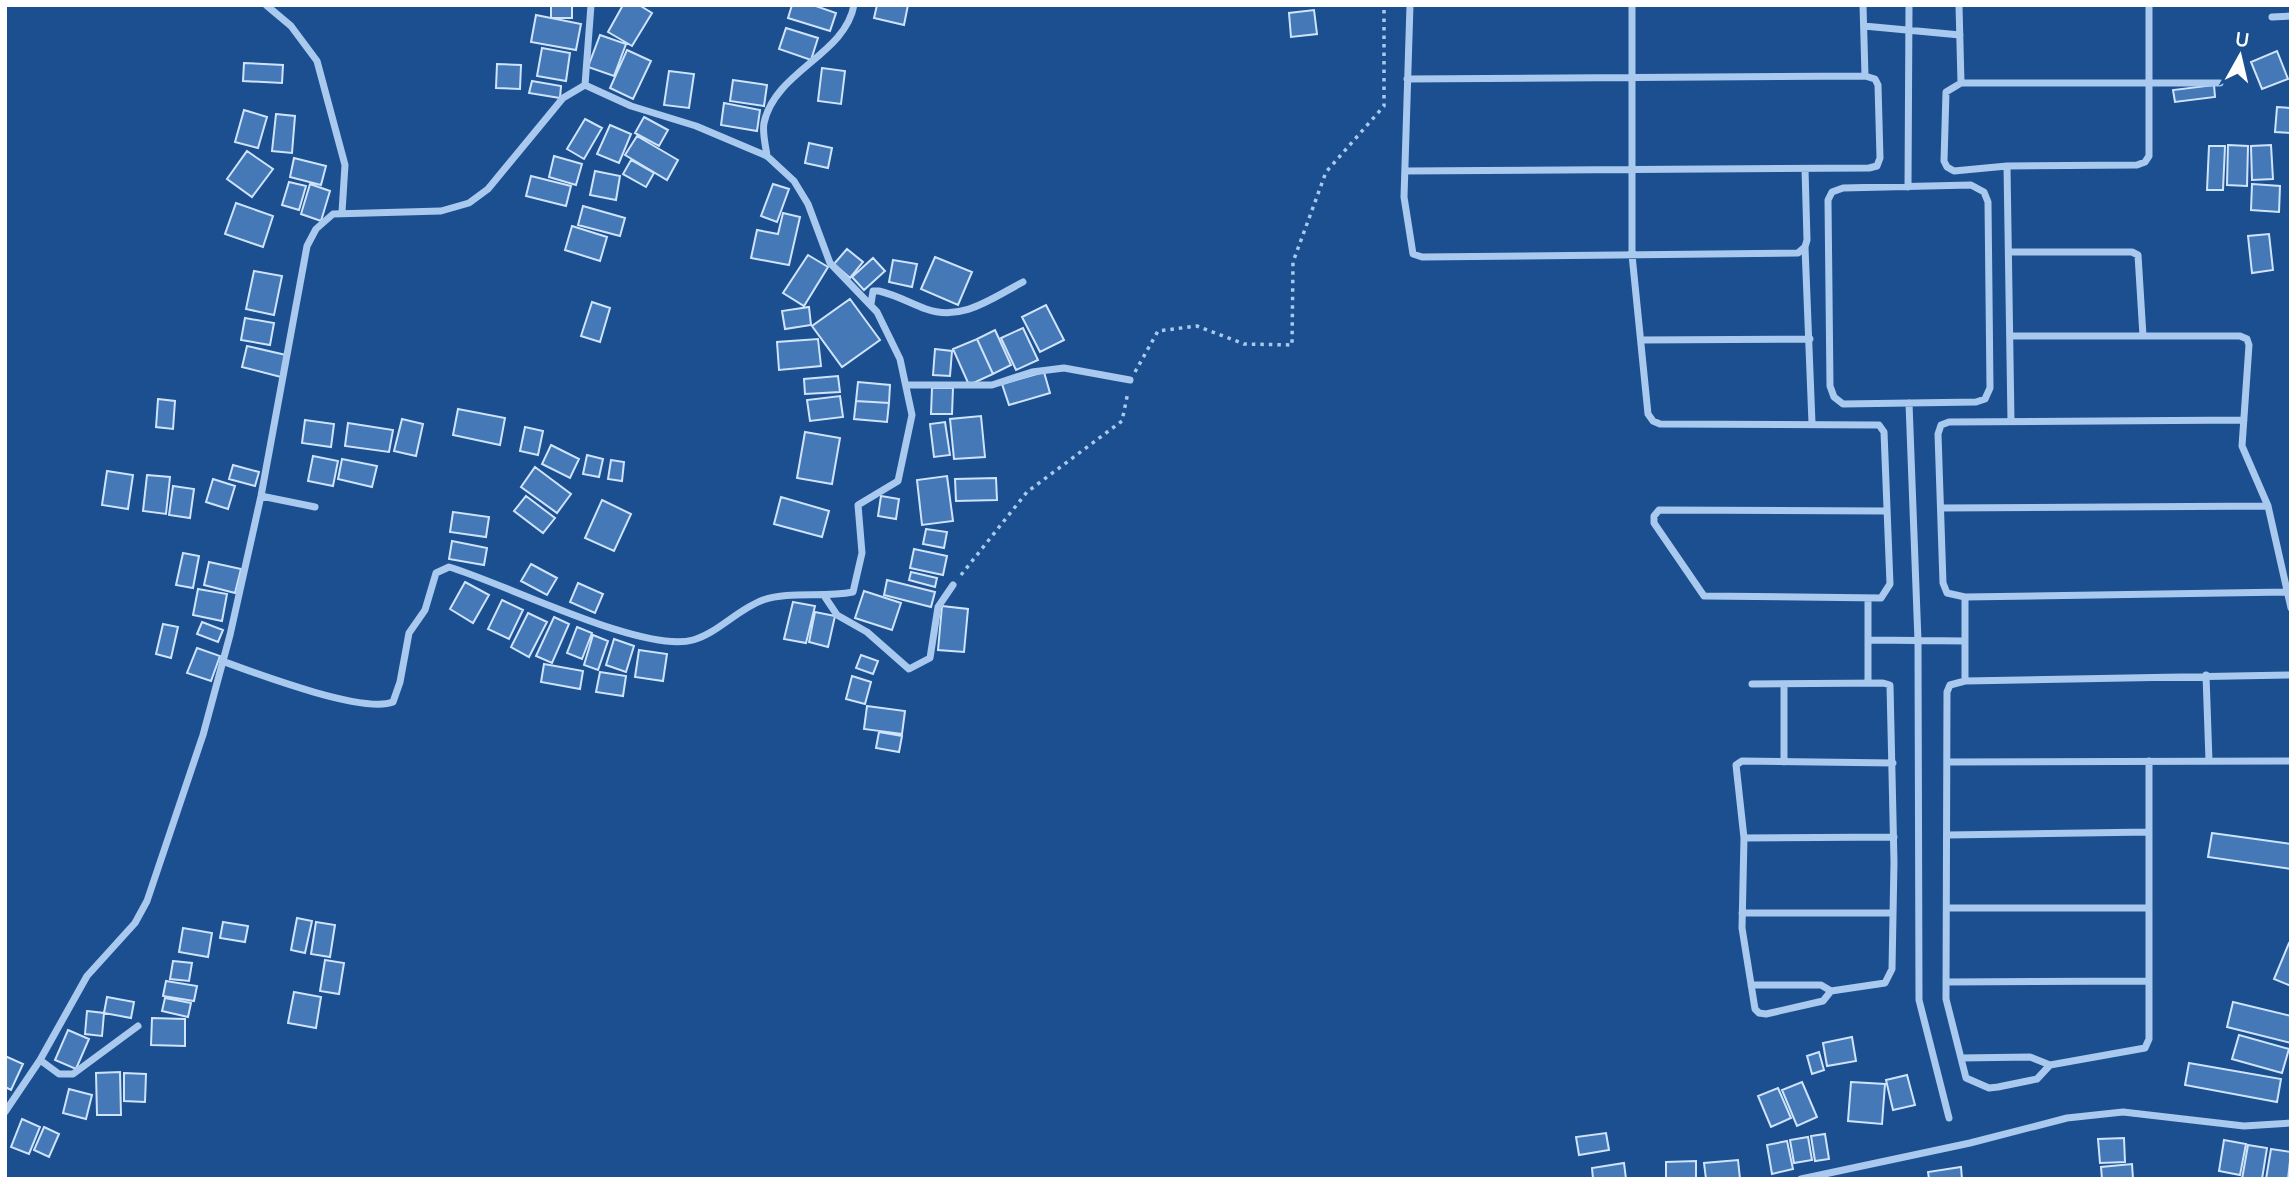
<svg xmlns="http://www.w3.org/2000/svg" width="2296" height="1184" viewBox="0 0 2296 1184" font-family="Manrope,sans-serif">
  <rect width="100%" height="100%" fill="#1b4f8f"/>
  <!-- building -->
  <path fill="#4478b7" stroke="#cfe3fa" stroke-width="2" d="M551 5H572V18H551Z
    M623 5H639L652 13 632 46 608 32Z
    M792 5H813L836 13 830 31 788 18Z
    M877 5H908L904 25 874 18Z
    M1314 10 1317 34 1291 37 1289 13Z
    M536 15 581 24 576 50 531 42Z
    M786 28 818 38 811 60 779 49Z
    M600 35 626 44 614 76 588 67Z
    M542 48 570 53 566 81 537 76Z
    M627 50 651 61 633 99 610 88Z
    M2277 51 2288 79 2262 89 2251 62Z
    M244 63 283 65 282 83 243 81Z
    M497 64 521 65 520 89 496 88Z
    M822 68 845 71 841 104 818 101Z
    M669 71 694 74 689 108 664 105Z
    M733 80 767 85 764 106 730 101Z
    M532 81 561 86 560 98 529 93Z
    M2214 85 2215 97 2175 102 2173 90Z
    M724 103 760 110 757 131 721 125Z
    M2277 107 2291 108V133L2275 132Z
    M244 110 267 117 258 148 235 142Z
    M276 114 295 116 292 153 272 151Z
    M644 117 668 130 659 146 635 133Z
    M585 119 602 128 584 159 567 149Z
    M610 125 631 134 619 163 597 154Z
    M637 136 678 160 667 180 625 155Z
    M809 143 832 148 828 168 805 163Z
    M2228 145 2248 146 2247 186 2227 185Z
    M2271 145 2273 179 2252 180 2251 146Z
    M2209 146H2225L2223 190H2207Z
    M247 151 273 169 252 197 227 179Z
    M554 156 582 164 576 185 549 177Z
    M294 158 326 166 321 185 290 177Z
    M631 160 654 173 646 187 623 174Z
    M595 171 620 176 616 200 590 195Z
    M531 176 571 186 566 206 526 196Z
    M289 182 306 186 299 210 282 205Z
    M310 184 330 191 321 221 301 214Z
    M773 184 789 189 777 222 761 216Z
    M2252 184 2280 186 2279 212 2251 210Z
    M236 203 273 216 263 247 225 234Z
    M583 206 625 218 620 236 578 225Z
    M783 213 800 217 789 265 751 258 757 230 778 234Z
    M572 226 607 237 600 261 565 250Z
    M2269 234 2273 270 2252 273 2248 236Z
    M847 249 863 262 850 278 834 264Z
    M808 255 828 267 804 306 783 293Z
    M935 257 972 272 958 305 921 289Z
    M873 258 885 271 864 290 852 277Z
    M893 260 917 264 912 287 889 282Z
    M254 271 282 276 274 315 246 309Z
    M850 299 880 340 842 367 812 326Z
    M592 302 610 308 600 342 581 336Z
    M1046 305 1064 340 1040 352 1022 317Z
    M809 307 811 325 785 329 782 311Z
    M245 318 274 323 270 345 241 340Z
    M1023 328 1038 360 1016 370 1001 338Z
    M995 330 1011 365 993 374 977 339Z
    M818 339 821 366 779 370 777 342Z
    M977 339 993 374 969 385 953 349Z
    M247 346 286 355 281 377 242 367Z
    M935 349 952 351 950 376 933 375Z
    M1044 372 1050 393 1009 405 1002 384Z
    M838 376 840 392 805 394 804 379Z
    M858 382 890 385 889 403 856 401Z
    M932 388H953L952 414H931Z
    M840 396 843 417 810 421 807 400Z
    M158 399 175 401 173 429 156 427Z
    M856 401 889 403 887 422 854 419Z
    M458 409 505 418 500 445 453 435Z
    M981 416 985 457 954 459 950 419Z
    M402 419 423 424 416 456 394 451Z
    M305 420 334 424 331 447 302 443Z
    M945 422 950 455 934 457 930 424Z
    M348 423 393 430 389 452 345 446Z
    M525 427 543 431 538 455 520 451Z
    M805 432 840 438 832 484 797 478Z
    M551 445 579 459 570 478 542 464Z
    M587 455 603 459 599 477 583 474Z
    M313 456 338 461 333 486 308 481Z
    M342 459 377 466 372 487 338 479Z
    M611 460 624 462 622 481 608 479Z
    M233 465 259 472 255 486 229 479Z
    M535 467 571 494 557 513 521 487Z
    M107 471 133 475 128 509 102 505Z
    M147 475 170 477 166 514 143 511Z
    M947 476 953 521 922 525 917 480Z
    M996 478 997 500 956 501 955 479Z
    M213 479 235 486 228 509 206 502Z
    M173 486 194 489 190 518 169 515Z
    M526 496 555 518 543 533 514 511Z
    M881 496 899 499 896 519 878 516Z
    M781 497 829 511 822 537 774 524Z
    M602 500 631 514 614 551 585 538Z
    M453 512 489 517 486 537 450 532Z
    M926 529 947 532 944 548 923 544Z
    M452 541 487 548 484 565 449 559Z
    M914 549 947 556 943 575 910 568Z
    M183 553 199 556 193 588 176 585Z
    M209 562 241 569 235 593 204 585Z
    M531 564 557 578 547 595 521 581Z
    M911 572 937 578 935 587 909 580Z
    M887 580 935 592 931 607 884 595Z
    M465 582 489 595 473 623 450 609Z
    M578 583 603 594 595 613 570 602Z
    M198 589 227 594 222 621 193 615Z
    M864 591 901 603 892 630 855 618Z
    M502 600 523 610 509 639 488 629Z
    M793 602 815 606 806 643 784 639Z
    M942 606 968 609 964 652 938 650Z
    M815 612 835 616 828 647 809 642Z
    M528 613 547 622 529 657 511 647Z
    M554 617 569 624 552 663 536 656Z
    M202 622 223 630 218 642 197 634Z
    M163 624 178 627 171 658 156 654Z
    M577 627 592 633 582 659 567 653Z
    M593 635 608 641 598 670 584 665Z
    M614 639 634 646 626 672 606 665Z
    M197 648 220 656 211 681 187 673Z
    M639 650 667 654 663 681 635 677Z
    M861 655 878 661 873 674 856 668Z
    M544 664 583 671 580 689 541 682Z
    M600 672 626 676 623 696 596 692Z
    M852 676 871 682 865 704 846 699Z
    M867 706 905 711 902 734 864 729Z
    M879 732 902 736 899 752 876 748Z
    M2212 833 2291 844V869L2208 857Z
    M297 918 312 921 305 953 291 950Z
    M223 922 248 926 245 942 220 938Z
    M316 922 335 925 330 957 311 954Z
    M183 928 212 933 208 957 179 952Z
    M2289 943 2291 944V986L2274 979Z
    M325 960 344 963 339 994 320 991Z
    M173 961 192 963 189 981 170 979Z
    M166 981 197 986 194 1001 163 996Z
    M294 992 321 997 316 1028 288 1023Z
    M107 997 134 1002 131 1018 104 1013Z
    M165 998 191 1003 188 1017 162 1011Z
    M2233 1002 2291 1016V1043L2227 1027Z
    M87 1011 104 1013 102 1036 85 1034Z
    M152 1018 185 1019V1046L151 1045Z
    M68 1030 89 1039 76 1069 55 1060Z
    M2239 1035 2289 1049 2282 1073 2232 1059Z
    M1852 1037 1856 1061 1827 1066 1823 1043Z
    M1819 1052 1824 1070 1812 1074 1807 1056Z
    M5 1056 23 1064 11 1090 5 1087Z
    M2189 1063 2281 1079 2277 1102 2185 1085Z
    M120 1072 121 1115H97L96 1073Z
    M124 1073 146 1074 145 1102 124 1101Z
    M1907 1075 1915 1105 1893 1110 1886 1080Z
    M1802 1082 1817 1117 1797 1126 1782 1090Z
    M1851 1082 1885 1084 1882 1124 1848 1121Z
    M1778 1088 1791 1118 1771 1127 1758 1096Z
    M69 1089 92 1095 86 1119 63 1113Z
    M22 1119 40 1127 29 1154 11 1147Z
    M44 1127 59 1134 49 1157 34 1150Z
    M1606 1133 1609 1150 1579 1155 1576 1137Z
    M1825 1134 1829 1159 1815 1161 1811 1136Z
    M1808 1137 1812 1160 1794 1163 1790 1140Z
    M2124 1138 2125 1162 2100 1163 2098 1139Z
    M2224 1140 2246 1144 2240 1175 2219 1171Z
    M1787 1141 1793 1169 1772 1174 1767 1145Z
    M2248 1145 2267 1148 2262 1179H2242Z
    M2271 1149 2291 1152 2288 1179H2266Z
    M1738 1160 1740 1179H1706L1704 1163Z
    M1696 1161V1179H1666V1162Z
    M1624 1163 1626 1179H1593L1592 1168Z
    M2132 1164 2133 1179H2102L2101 1167Z
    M1961 1167 1962 1179H1929L1928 1172Z"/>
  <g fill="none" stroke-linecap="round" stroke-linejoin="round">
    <!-- path -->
    <path stroke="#a9c9ee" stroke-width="3.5" stroke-dasharray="3.5 5" stroke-linecap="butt" d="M1135 372 1158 331 1197 326 1244 344 1292 345 1293 262 1326 172 1384 106V5
      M961 575 1027 492 1122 421 1128 392"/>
    <!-- street -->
    <path stroke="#a9c9ee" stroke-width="7" d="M266 5 291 26 317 61 345 165 342 212
      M1410 5 1404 197 1413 254 1422 257 1798 253 1805 247 1807 240 1805 169
      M1632 5V255L1648 414 1653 421 1660 424 1879 425 1884 432 1890 584 1881 598 1704 596 1654 523V516L1659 510 1887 511
      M1959 5 1961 83 1946 92 1944 161 1947 167 1954 171 2007 166 2137 165 2145 162 2149 156V5
      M2272 17 2291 16
      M1864 26 1960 35
      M1407 79 1865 76
      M1961 83H2220
      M585 85 591 5
      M767 156C766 147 762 133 764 123 775 71 845 55 854 5
      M2007 166 2011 421
      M1405 171 1869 168 1877 166 1880 158 1878 85 1875 79 1865 76 1863 5
      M1971 185 1984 192 1988 202 1990 388 1985 399 1976 402 1843 404 1834 397 1830 386 1828 200 1832 192 1843 188Z
      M1908 187 1909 5
      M1805 247 1812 423
      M2009 252H2132L2138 255 2143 336
      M871 304 873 291H879C896 295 910 303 926 309 962 322 992 298 1023 282
      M2010 336H2240L2247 339 2249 345 2242 446 2268 506 2291 608
      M1641 340 1810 339
      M906 385H992L1032 372 1064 368 1130 380
      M1909 403 1918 641 1919 1000 1949 1118
      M2244 420 1949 422 1941 425 1938 434 1943 583 1947 593 1965 597 2287 592
      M261 496 315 507
      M1941 508 2268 506
      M825 597 837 615 867 632 909 669 930 658 938 607 953 585
      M1868 640 1965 641
      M222 661C255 673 363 714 393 702L400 682 409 633 425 610 436 573 449 567C504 583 643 654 693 640 718 633 738 609 763 600 790 591 823 598 853 592L862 553 858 505 898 481 912 415 900 359 877 312 830 263 808 204 794 181 767 156 696 126 631 106 585 85
      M2206 675 2209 761
      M1965 681V597
      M1868 683V598
      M2149 761V1039L2145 1048 2050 1065 2037 1079 1998 1087 1989 1088 1966 1078 1946 999 1947 692 1950 685 1965 681 2291 675
      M1784 762V684
      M1947 762 2291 761
      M1947 835 2149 832
      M1744 838 1894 837
      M1947 908H2149
      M1742 913H1893
      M1947 982 2149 981
      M1751 985H1821L1831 991 1885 983 1892 969 1894 862 1890 685 1883 683 1752 684
      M1831 991 1823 1001 1766 1014 1759 1013 1755 1009 1742 928 1744 838 1736 765 1742 761 1893 763
      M1961 1058 2030 1057 2050 1065
      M40 1060 59 1074H73L138 1026
      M5 1112 40 1060 87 976 135 923 147 901 203 735 230 635 261 496 307 246 316 229 333 214 441 211 469 203 488 189 563 98 585 85
      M1801 1179 1970 1143 2067 1118 2123 1112 2244 1126 2291 1123"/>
  </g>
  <!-- border -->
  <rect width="2296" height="1184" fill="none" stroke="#ffffff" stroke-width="14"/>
  <!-- north arrow -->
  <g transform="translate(2240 56) rotate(8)" stroke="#1b4f8f" stroke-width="5" paint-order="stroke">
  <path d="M0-5L12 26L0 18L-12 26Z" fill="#ffffff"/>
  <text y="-10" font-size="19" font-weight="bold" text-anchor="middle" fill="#ffffff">U</text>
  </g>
</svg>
